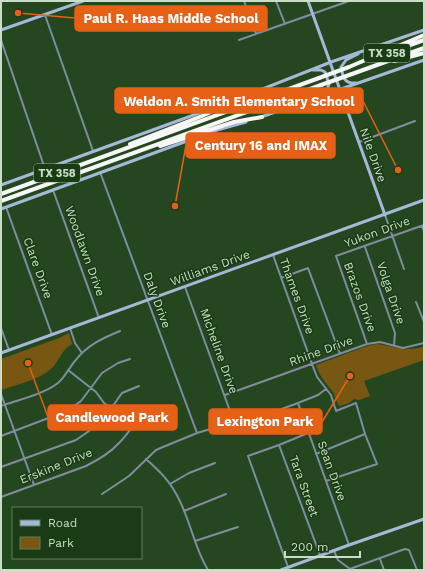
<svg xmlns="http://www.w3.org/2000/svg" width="425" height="571" viewBox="0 0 425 571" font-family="'Work Sans',sans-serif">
  <rect width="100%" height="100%" fill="#254720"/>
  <!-- green -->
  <path fill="#775711" d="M69 333 72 344C62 349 59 361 52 368 39 380 18 384 2 390L1 359 59 338Z
    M377 344C395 346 403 352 423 347L424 360 364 381 370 396 359 400 354 399 349 403 340 406C336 403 336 397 333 392 326 383 319 376 316 365L367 346Z"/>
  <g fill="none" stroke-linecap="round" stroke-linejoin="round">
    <!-- street -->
    <path stroke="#808ca0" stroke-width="2" d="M244 1 256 34
      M276 1 285 24
      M45 15 93 151
      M1 40 45 169
      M239 40 349 1
      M359 142 415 121
      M100 172 197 433
      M53 190 99 318
      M6 207 52 335
      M385 215 404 269
      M422 226 424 231
      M365 247 395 333 394 345
      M273 255 312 364 317 377 331 395 336 411 356 403 365 434 377 464 326 481
      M281 278 308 268 340 354
      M185 287 234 422
      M416 302 424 322
      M1 328 9 350
      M70 328 75 343 82 353
      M367 344 336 256 424 225
      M68 370 96 392 104 403 134 425
      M1 394 34 485
      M225 395 367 344 380 342 403 348 424 343
      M298 403 349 545
      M1 406C18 400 44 394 58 383 65 377 69 368 75 361 87 345 103 338 120 331
      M1 436 67 411 81 401 102 373 118 363 130 359
      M279 445 320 555
      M316 454 365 434
      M146 459C157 469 168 479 175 492 190 516 193 546 208 570
      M1 467 76 440 89 431 105 417 122 393 139 386
      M170 484 189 473 215 463
      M102 494 129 476 156 450 163 447 197 433 234 422H246L298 403 318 395 326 389
      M1 497 86 466C98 460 110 453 119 443 129 433 136 419 149 412
      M184 511 226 494
      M195 541 238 527
      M334 551 338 560 350 569
      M380 559 384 570
      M288 567 248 456 279 445 308 433
      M347 570 405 549 409 550 417 570"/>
    <!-- secondary -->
    <path stroke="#a5b8d8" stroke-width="3" d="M308 1 385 215
      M1 30 83 1
      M313 70H321L325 72 329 84 327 90 315 97
      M356 83C344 84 343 77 341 67L346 60 358 54
      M245 96 331 62 424 30
      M261 117 424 60
      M1 185 227 103
      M1 209 217 130 246 122
      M1 353 424 200
      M281 570 349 545 424 519"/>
    <!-- highway -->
    <path stroke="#f6f6f6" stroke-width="4" d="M385 54 424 40
      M394 61 424 53
      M349 67 424 35
      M352 74 424 48
      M130 144 202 116 247 96
      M160 146 234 122 262 117
      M1 194 319 78
      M1 201 321 85"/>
    <!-- highway-bridge -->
    <path stroke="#f6f6f6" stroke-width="4" d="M319 78 349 67
      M321 85 352 74"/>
  </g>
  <g text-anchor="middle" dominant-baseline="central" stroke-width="3" stroke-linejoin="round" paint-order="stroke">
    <!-- shield labels -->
    <g fill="#1a3c15" stroke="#95ad92" stroke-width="1">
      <rect x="364" y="44" width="46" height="18" rx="3"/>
      <rect x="34" y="164" width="46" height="18" rx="3"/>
    </g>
    <g font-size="11" font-weight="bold" fill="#cadec7">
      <text x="387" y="53">TX 358</text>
      <text x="57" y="173">TX 358</text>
    </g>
    <!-- street labels -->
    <g font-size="12" fill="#cadec7" stroke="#1a3c15">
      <text transform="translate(373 155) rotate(70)">Nile Drive</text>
      <text transform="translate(377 232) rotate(-20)">Yukon Drive</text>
      <text transform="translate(85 251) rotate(70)">Woodlawn Drive</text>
      <text transform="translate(38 268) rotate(70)">Clare Drive</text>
      <text transform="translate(210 268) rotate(-20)">Williams Drive</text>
      <text transform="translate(391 293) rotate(71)">Volga Drive</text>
      <text transform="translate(297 296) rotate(70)">Thames Drive</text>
      <text transform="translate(360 297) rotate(70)">Brazos Drive</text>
      <text transform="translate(157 300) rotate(70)">Daly Drive</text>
      <text transform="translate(219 351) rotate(70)">Micheline Drive</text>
      <text transform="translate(321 351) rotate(-20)">Rhine Drive</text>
      <text transform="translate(56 466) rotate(-22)">Erskine Drive</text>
      <text transform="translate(332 471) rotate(70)">Sean Drive</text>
      <text transform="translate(304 486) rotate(70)">Tara Street</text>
    </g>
  </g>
  <!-- callouts -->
  <path fill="none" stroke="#e66015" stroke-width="1.5" d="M18 13L75 18M398 170L363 101M175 206L186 145M28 363L48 417M350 376L322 422"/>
  <g fill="#e66015" stroke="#1a3c15" stroke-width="1.5">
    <circle cx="18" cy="13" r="4"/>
    <circle cx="398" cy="170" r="4"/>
    <circle cx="175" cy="206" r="4"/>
    <circle cx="28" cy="363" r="4"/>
    <circle cx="350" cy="376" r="4"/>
  </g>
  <g fill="#e66015" stroke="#e66015" stroke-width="1.5">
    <rect x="75" y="6" width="192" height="25" rx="4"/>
    <rect x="115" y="88" width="248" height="25" rx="4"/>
    <rect x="186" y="133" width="149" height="25" rx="4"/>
    <rect x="48" y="405" width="129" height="25" rx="4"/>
    <rect x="209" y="409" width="113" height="25" rx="4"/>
  </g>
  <g font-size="13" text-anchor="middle" font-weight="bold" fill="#fff">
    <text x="171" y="23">Paul R. Haas Middle School</text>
    <text x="239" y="106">Weldon A. Smith Elementary School</text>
    <text x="261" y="150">Century 16 and IMAX</text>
    <text x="112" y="422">Candlewood Park</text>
    <text x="265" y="426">Lexington Park</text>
  </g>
  <!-- border -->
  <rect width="425" height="571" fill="none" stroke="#cadec7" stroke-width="4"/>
  <!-- legend -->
  <rect x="12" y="507" width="130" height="52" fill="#1a3c15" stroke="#607d5c"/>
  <rect x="20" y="520" width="20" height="6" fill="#a5b8d8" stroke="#607d5c"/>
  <text x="48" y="527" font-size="12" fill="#cadec7">Road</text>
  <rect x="20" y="537" width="20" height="12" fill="#775711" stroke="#607d5c"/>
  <text x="48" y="547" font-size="12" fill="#cadec7">Park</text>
  <!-- scale -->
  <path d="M285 551v6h75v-6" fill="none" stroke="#cadec7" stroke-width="2"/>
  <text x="291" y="551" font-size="12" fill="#cadec7" stroke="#1a3c15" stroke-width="3" paint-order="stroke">200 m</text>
</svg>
